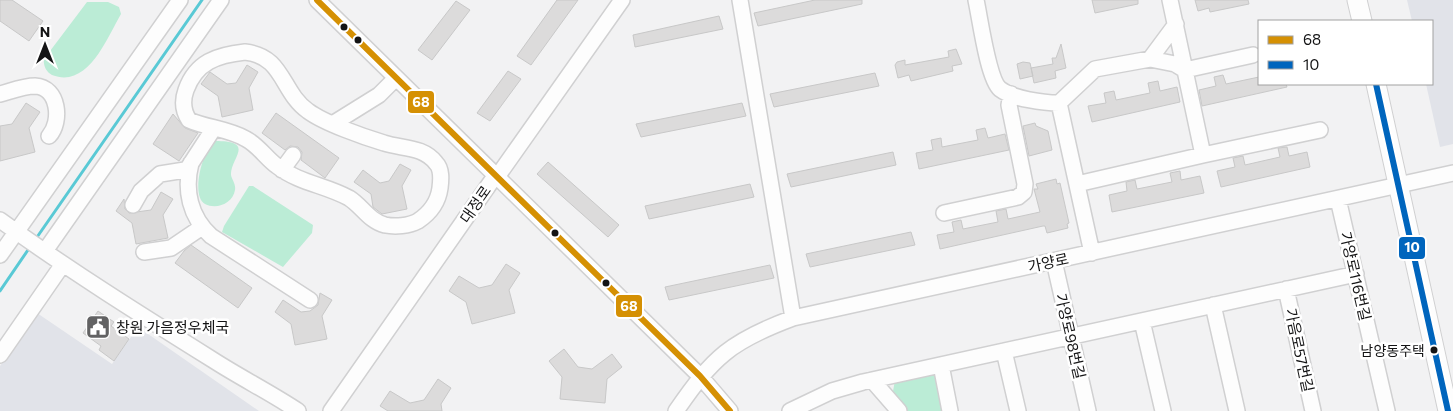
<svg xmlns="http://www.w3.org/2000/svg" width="1453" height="411" viewBox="0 0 1453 411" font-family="Commissioner,'Noto Sans KR',sans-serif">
  <rect width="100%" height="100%" fill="#f2f2f3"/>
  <!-- built -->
  <path fill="#e1e3e9" d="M1407 0H1453V144L1440 147 1426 84H1432V21H1412Z
    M37 313 112 364 138 327 259 411H0V366Z"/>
  <!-- green -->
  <path fill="#bbecd6" d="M87 2H108L119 7 121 14C107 38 88 89 52 75 46 72 43 65 44 59Z
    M215 141C257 141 230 158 231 175 232 180 236 184 235 190 233 203 217 210 205 204 190 196 203 148 215 141Z
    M249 186H253L313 225 312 233 283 267 222 232 224 226Z
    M941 365 950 411H899L891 402 896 375Z"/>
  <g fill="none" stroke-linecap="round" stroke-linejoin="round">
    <!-- stream -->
    <path stroke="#59c9d5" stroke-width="3" d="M35 240 202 0
      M0 291 30 247"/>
  </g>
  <!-- building -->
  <path fill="#dcdbdb" stroke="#c8c8c8" d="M0 0H12L43 21 29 41 0 21Z
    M557 0H578L531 65 517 56Z
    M815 0H862V4L758 26 754 13Z
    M1092 0H1138V4L1095 13Z
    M1195 0H1248L1249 4 1210 12 1209 8 1198 11Z
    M456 1 470 10 432 60 418 50Z
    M719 16 723 29 635 47 633 35Z
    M1061 44 1066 68 1055 71 1056 78 1034 83 1031 68 1053 64 1052 58H1056Z
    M956 49 962 64 952 66 953 71 911 81 909 75 898 78 895 65 897 62 905 60V65L949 57 948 51Z
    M1023 62 1030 63 1033 76 1020 79 1017 64Z
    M247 65 258 72 249 88 253 110 222 117 218 96 201 84 210 72 227 84 236 83Z
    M508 71 521 79 490 121 477 113Z
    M875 73 879 86 774 107 770 94Z
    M1223 75 1226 84 1259 77V84H1286L1287 87 1202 106 1199 90 1216 86 1214 77Z
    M1158 81 1160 91 1177 87 1180 102 1092 122 1088 106 1106 103 1104 93 1114 91 1116 100 1150 93 1148 83Z
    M26 103 40 112 29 128 35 152 0 161V126L12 124Z
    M742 103 746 116 641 137 636 124Z
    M276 113 339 158 325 178 301 160 302 152 298 147 290 146 285 150 262 133Z
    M173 114 185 128 198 133 179 161 153 144Z
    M1035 123 1036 126 1048 131 1052 150 1029 156 1023 126Z
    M985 128 988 138 1005 134 1009 150 919 169 916 153 933 150 931 140 941 138 942 147 978 140 976 130Z
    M1287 147 1289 156 1307 152 1310 167 1221 187 1217 171 1235 167 1233 158 1243 156 1245 165 1280 157 1278 148Z
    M893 152 896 165 791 187 787 174Z
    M548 162 619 225 608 237 537 174Z
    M400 164 411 170 402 186 407 209 382 214 373 207 371 194 354 182 363 170 380 183 389 181Z
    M1180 171 1181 180 1200 176 1204 193 1112 212 1109 195 1127 191 1126 182 1135 180 1137 189 1172 182 1170 173Z
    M1056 179 1057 184 1060 183 1069 223 1067 224 1068 228 1047 233 1045 226H1043L940 249 937 235 954 232 952 222 961 220 963 229 998 222 996 211 1006 209 1008 219 1040 212 1034 189H1038L1036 184Z
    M750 184 754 197 649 219 645 206Z
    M161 192 173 199 163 215 168 238 136 244 132 223 116 211 124 199 125 209 129 213 151 210Z
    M911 232 915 245 810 267 806 254Z
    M191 245 252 288 238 308 175 263 184 251Z
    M506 264 520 273 509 290 515 313 472 324 466 302 449 291 459 276 479 288 492 285Z
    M770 265 774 278 669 300 665 287Z
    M320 293 332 300 322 316 327 339 295 345 291 324 275 312 283 300 301 312 310 311 318 305Z
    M98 311 114 322 111 326 129 339 114 361 99 350 101 346 83 333Z
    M564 349 578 367 592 369 612 354 622 367 607 379 605 403 560 399 562 377 549 361Z
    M438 379 451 388 441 404 442 411H388L380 406 390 391 410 403 424 400Z"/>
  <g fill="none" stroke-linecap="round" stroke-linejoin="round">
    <defs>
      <path id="minor" d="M317 0 700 376 730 411
        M740 0 793 318
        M976 0C980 18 988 79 1000 89 1013 99 1044 103 1059 103L1095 69 1150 59 1175 64 1185 70 1253 55
        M245 52C284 56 281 92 308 111 324 123 364 137 384 143 402 149 423 146 436 163 442 169 441 180 440 188 438 203 430 213 418 221 409 226 395 227 385 225 369 221 362 206 349 198 325 185 299 183 277 166 266 158 259 146 246 139 229 129 207 128 189 120 183 111 182 101 186 90 196 62 217 55 245 52Z
        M1150 59 1176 24
        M0 94C11 91 24 86 35 86 59 87 62 122 49 136
        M1059 103 1092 253
        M334 123 379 95 396 78
        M1203 155 1320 130
        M191 163C184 190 190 217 211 236L310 300
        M282 170 293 155
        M1077 184 1203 155 1170 0
        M1338 199 1387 411
        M133 205 141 191 160 174 185 170 188 168 214 128
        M944 213 1018 197 1024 192 1025 184 1009 105 1011 94
        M0 220C69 270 141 315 213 360 241 378 271 393 298 411
        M45 251 221 0
        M144 252 171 248 202 227
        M0 255 180 0
        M1054 261 1088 411
        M1286 289 1313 411
        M1213 305 1237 411
        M1142 321 1163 411
        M1004 351 1018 411
        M0 355 63 264
        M941 365 950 411
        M872 380 899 411
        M331 411 493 179 497 177 622 0
        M676 411C713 357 731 341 793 318L1453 173
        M790 411 832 391 863 382 1356 274"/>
      <path id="major" d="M1357 0 1362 21
        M1376 84 1448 411"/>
    </defs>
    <!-- minor casing -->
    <use href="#minor" stroke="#d0d0d1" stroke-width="18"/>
    <!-- major casing -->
    <use href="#major" stroke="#d0d0d1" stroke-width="21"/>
    <!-- minor -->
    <use href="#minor" stroke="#fdfdfd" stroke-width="15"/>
    <!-- major -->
    <use href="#major" stroke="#fdfdfd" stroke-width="19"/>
    <defs>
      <path id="bus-1" d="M317 0 700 376 730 411"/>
      <path id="bus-2" d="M1376 84 1448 411"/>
    </defs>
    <!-- bus-1 casing -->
    <use href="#bus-1" stroke="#fff" stroke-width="10"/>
    <!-- bus-2 casing -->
    <use href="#bus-2" stroke="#fff" stroke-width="10"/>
    <!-- bus-1 -->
    <use href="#bus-1" stroke="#d59003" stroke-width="6"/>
    <!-- bus-2 -->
    <use href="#bus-2" stroke="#0065bd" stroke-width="6"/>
  </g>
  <!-- icons -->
  <defs>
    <symbol id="civic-square" viewBox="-11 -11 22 22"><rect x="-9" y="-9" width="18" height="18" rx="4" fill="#626263" stroke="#fff"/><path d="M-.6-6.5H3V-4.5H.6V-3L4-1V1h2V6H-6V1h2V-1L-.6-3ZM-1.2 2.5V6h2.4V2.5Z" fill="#fff"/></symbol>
  </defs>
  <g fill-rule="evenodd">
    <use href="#civic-square" x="84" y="313" width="28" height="28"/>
  </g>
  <!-- markers -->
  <g fill="#141415" stroke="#fff" stroke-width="2">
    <circle cx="344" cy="27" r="4.5"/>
    <circle cx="358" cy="40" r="4.5"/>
    <circle cx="555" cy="233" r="4.5"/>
    <circle cx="606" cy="283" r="4.5"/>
    <circle cx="1434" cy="350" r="4.5"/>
  </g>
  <g text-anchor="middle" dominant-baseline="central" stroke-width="5" stroke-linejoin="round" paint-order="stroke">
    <!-- bus labels -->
    <g font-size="14" fill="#141415" stroke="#fff" text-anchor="end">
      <text x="1425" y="350">남양동주택</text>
    </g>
    <!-- street labels -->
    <g font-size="15" fill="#141415" stroke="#fff">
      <text transform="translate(475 204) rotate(-55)">대정로</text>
      <text transform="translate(1048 262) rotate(-12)">가양로</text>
      <text transform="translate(1356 276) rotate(77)">가양로116번길</text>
      <text transform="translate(1071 336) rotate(77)">가양로98번길</text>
      <text transform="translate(1300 350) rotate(78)">가음로57번길</text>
    </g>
    <!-- poi labels -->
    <g font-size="15" fill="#141415" stroke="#fff" text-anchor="start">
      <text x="116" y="327">창원 가음정우체국</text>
    </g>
  </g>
  <g stroke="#fff" stroke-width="2">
    <rect x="407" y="90" width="28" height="24" rx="5" fill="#d59003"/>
    <rect x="1398" y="236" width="28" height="24" rx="5" fill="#0065bd"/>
    <rect x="615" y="294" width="28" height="24" rx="5" fill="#d59003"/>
  </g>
  <g font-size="14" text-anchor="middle" font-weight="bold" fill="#fff">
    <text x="421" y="107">68</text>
    <text x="1412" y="252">10</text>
    <text x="629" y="311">68</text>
  </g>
  <!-- legend -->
  <rect x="1258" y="20" width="175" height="65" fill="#ffffff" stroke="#a1a1a1"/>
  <rect x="1268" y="36" width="25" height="8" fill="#d59003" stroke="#a1a1a1"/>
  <text x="1303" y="45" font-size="15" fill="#141415">68</text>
  <rect x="1268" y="61" width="25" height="8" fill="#0065bd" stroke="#a1a1a1"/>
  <text x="1303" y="70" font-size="15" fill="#141415">10</text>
  <!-- north arrow -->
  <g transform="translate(45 45)" stroke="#ffffff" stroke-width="4" paint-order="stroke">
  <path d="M0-4L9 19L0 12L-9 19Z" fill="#141415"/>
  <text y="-8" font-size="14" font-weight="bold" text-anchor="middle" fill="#141415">N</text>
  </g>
</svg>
